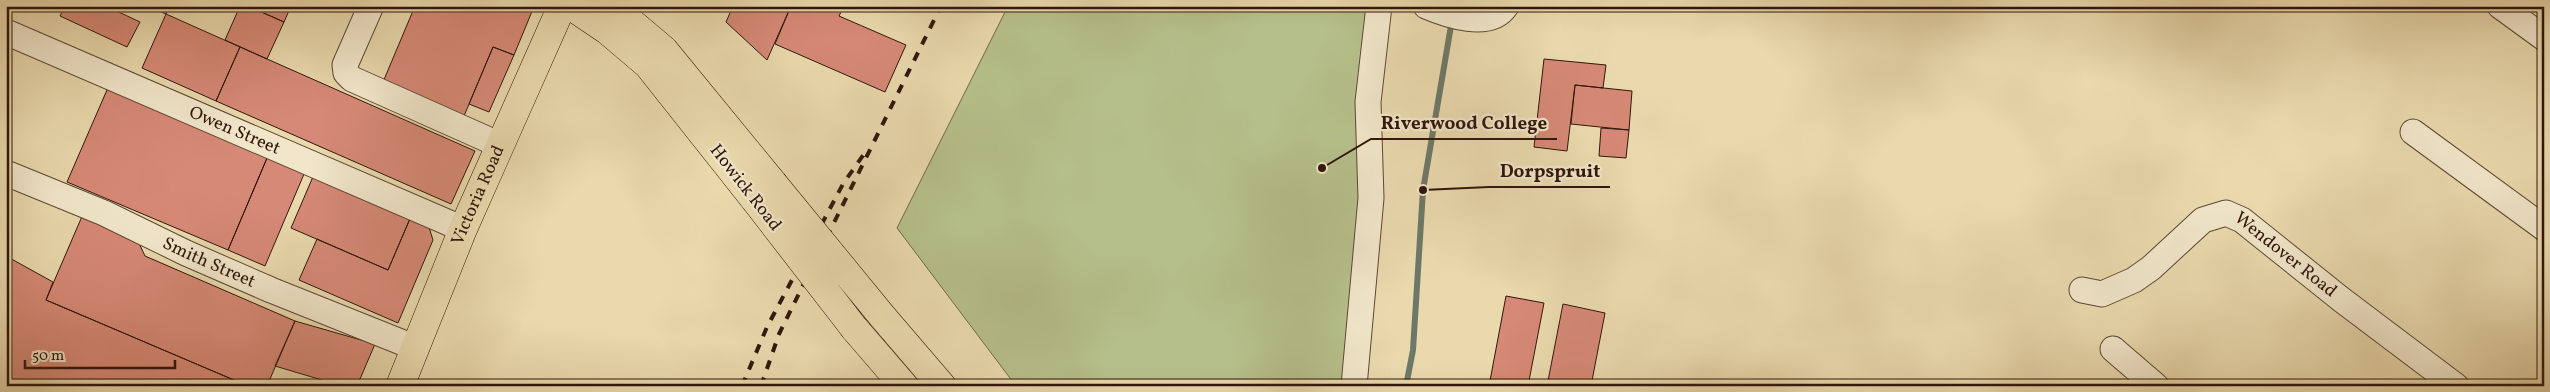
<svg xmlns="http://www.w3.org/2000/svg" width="2550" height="392" viewBox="0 0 2550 392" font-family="Vollkorn,serif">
  <rect width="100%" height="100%" fill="#e9d9ad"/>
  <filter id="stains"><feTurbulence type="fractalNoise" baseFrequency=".004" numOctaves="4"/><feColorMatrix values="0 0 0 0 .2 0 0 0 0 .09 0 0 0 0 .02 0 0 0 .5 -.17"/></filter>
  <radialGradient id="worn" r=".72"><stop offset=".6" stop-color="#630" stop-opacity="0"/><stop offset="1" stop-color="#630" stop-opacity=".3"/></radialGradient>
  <!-- green -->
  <path fill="#b5bf8b" stroke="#726a4b" d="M1008 6H1380L1348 386H1016L897 228Z"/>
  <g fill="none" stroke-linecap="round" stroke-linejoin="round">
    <!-- stream -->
    <path stroke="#6e7868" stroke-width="6" d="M1406 386 1413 350 1423 190 1452 20"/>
  </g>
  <!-- building -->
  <path fill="#d68976" stroke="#30160b" d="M65 6H106L140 22 127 47 60 16Z
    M147 6H169L166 14Z
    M240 6H248L284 22 267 59 225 40Z
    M248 6H291L284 22Z
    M415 6H528L533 9 514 55 493 47 464 116 383 82Z
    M733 6H791L767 60 726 22Z
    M791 6H838L843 8 839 16 906 45 885 92 775 44Z
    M166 14 240 47 216 101 142 68Z
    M240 47 475 151 451 204 216 101Z
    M493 47 514 55 489 112 469 104Z
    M1544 59 1606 65 1603 88 1575 85 1567 151 1534 147Z
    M110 83 270 151 228 250 67 182Z
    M1575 85 1632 91 1629 130 1571 124Z
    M1601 128 1629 130 1626 158 1599 156Z
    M270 151 307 167 265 266 228 250Z
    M315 172 412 214 388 270 291 228Z
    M83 214 136 237 145 256 295 321 267 386H248L46 300Z
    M412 214 427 221 433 240 398 323 299 280 317 239 388 270Z
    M6 256 53 282 46 300 248 386H25L6 378Z
    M1506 296 1544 303 1528 386H1489Z
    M1563 304 1605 313 1591 386H1547Z
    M295 321 375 344 357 386H342L275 366Z
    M6 378 25 386H6Z"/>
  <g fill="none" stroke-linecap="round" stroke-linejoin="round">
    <defs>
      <g id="minor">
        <path d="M1426 6C1447 15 1490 30 1506 6"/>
        <path d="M2500 6 2544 38"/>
        <path d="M370 8 345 65 346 73 352 79 500 145"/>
        <path id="s1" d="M6 32 463 229"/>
        <path d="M2413 132 2544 228"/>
        <path id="s2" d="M6 173 104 213 186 253 271 290 416 348"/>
        <path id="s3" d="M2082 290 2102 294 2134 280 2151 268 2203 220 2226 213 2242 220 2342 300 2456 386"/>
        <path d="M2113 349 2156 386"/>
        <path d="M1354 386 1371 198 1368 102 1379 6"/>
      </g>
      <g id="major">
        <path d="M571 6 608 31 648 65 755 200"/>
        <path d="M612 6 664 50 773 183"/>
        <path d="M882 316 942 386"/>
        <path d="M854 328 904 386"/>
        <path id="s4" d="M400 386 463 229 562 6"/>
      </g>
    </defs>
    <!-- minor casing -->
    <use href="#minor" stroke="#5e4734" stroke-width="27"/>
    <!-- major casing -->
    <use href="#major" stroke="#30160b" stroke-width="29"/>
    <!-- minor -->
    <use href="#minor" stroke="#f1e6ca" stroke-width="25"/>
    <!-- major -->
    <use href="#major" stroke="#e9d9ad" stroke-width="28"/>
    <!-- rail -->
    <path stroke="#30160b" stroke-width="4" stroke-dasharray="9 9" stroke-linecap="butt" d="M742 386 767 327 843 184 864 154
      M761 386 779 334 941 6"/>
    <defs>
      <path id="major-bridge" d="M773 183 882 316
        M755 200 854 328"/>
    </defs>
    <!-- major-bridge casing -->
    <use href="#major-bridge" stroke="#30160b" stroke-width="29" stroke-linecap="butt"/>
    <!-- major-bridge -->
    <use href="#major-bridge" stroke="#e9d9ad" stroke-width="28"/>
  </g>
  <g text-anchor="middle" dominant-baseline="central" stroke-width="4.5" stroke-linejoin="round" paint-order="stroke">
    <!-- street labels -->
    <g font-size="18" fill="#30160b" stroke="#f1e6ca">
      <text stroke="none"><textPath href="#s1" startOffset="249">Owen Street</textPath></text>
      <text transform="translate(745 188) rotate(52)">Howick Road</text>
      <text stroke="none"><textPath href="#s4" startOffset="206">Victoria Road</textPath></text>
      <text stroke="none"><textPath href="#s3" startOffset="244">Wendover Road</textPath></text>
      <text stroke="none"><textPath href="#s2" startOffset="222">Smith Street</textPath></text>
    </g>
  </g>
  <!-- callouts -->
  <path fill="none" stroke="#30160b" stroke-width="2" d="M1322 168L1371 139H1557M1423 190L1489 187H1610"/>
  <g fill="#30160b" stroke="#f1e6ca" stroke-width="2">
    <circle cx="1322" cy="168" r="5"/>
    <circle cx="1423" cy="190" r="5"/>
  </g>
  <g font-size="19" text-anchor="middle" font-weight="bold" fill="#30160b" stroke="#f1e6ca" stroke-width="4.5" stroke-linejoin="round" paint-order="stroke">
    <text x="1464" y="129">Riverwood College</text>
    <text x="1550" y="177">Dorpspruit</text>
  </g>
  <!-- margin -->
  <rect width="2550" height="392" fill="none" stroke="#e9d9ad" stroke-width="25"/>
  <rect x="8" y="8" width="2535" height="377" fill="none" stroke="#30160b" stroke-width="2.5"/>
  <rect x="12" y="12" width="2525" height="367" fill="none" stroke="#30160b"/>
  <!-- scale -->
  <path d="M25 360v8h150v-8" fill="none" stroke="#30160b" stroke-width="2.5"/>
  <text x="32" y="360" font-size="15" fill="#30160b" stroke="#f1e6ca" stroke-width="4" paint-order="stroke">50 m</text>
  <rect width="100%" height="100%" filter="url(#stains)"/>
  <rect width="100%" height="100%" fill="url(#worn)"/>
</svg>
